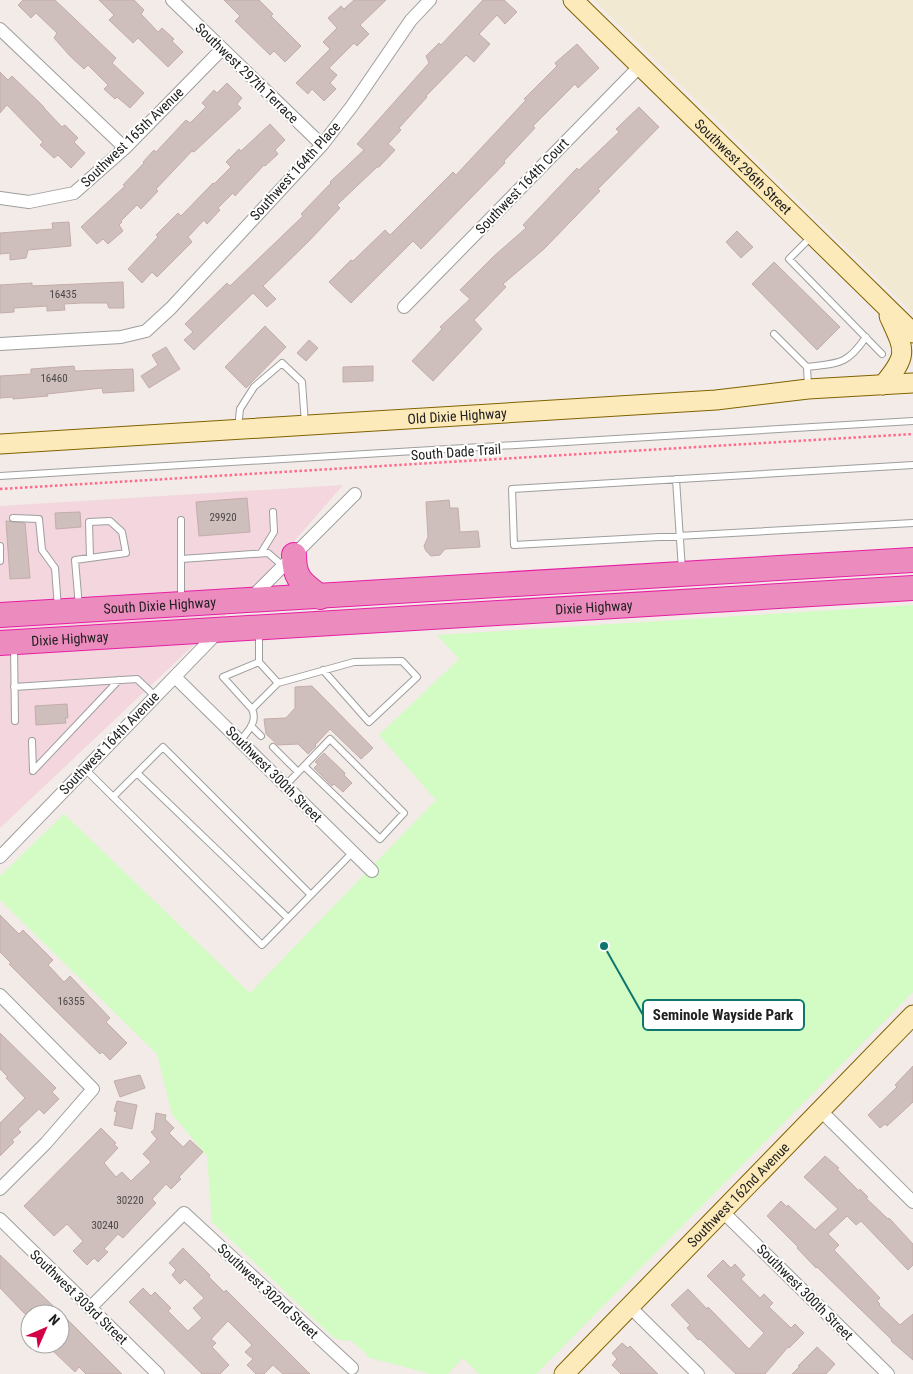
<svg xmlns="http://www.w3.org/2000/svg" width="913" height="1374" viewBox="0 0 913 1374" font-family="'Roboto Condensed',sans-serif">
  <rect width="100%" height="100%" fill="#f2ebe7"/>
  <!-- commercial -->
  <path fill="#f3d6de" d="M343 485 252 590 0 828V506Z"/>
  <!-- farmland -->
  <path fill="#f1e9d2" d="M594 0H913V313Z"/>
  <!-- park -->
  <path fill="#d2fcc3" d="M913 605V992L536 1374H479L463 1358 448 1374H431L367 1357 366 1353 350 1340 346 1341 334 1338 212 1222 207 1156 172 1114 157 1054 0 900V876L64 814 250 993 436 800 379 735 459 659 437 635Z"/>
  <!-- building -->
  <path fill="#cebfbd" stroke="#c4aca9" d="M23 0H55L116 58 112 63 144 93 130 108 117 97 115 99 104 89 108 85 88 65 84 69 70 56 54 38 57 33 36 13 31 18 18 5Z
    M99 0H134L144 10 141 14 158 32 162 28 174 39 172 41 183 52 168 67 138 38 133 43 109 20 114 15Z
    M224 0H259L273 14 271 16 301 46 285 62 274 51 270 55 235 21 240 16Z
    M354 0H386L360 25 369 34 357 46 354 43 329 68 337 75 330 83 336 89 324 101 312 89 308 94 296 83 330 49 323 42 337 28 328 18 341 6 344 9Z
    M483 0H504L517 12 505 24 497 15 479 34 490 44 474 62 466 55 426 96 427 97 399 128 401 130 388 144 395 150 379 167H377L337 205 340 208 309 241 263 286 276 299 267 307 253 293 194 350 184 340 193 332 185 324 227 283 230 286 303 216 301 214 331 183 330 182 364 150 357 144 429 63 426 56 439 43 441 45Z
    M577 44 599 68 578 88 575 84 533 126 535 128 504 161 505 163 421 249 413 241 351 303 329 282 351 260 353 261 385 230 390 235 453 172 456 175 526 100 524 99 557 66 555 63Z
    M0 72 8 80 12 76 44 107V108L62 127 65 125 78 138 74 142 85 153 71 168 58 155 54 158 40 145 43 142 7 105 0 113Z
    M227 83 242 98 237 104 241 108 194 152 192 151 156 189 158 191 141 209 137 205 121 221 122 222 119 225 123 231 108 244 103 239 97 244 81 227 125 186 123 185 144 163 143 162 154 150 156 152 186 120 190 123 206 107 202 103 214 90 217 93Z
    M639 107 659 127 598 189 600 191 544 249 503 284 506 287 474 320 482 329 433 381 412 361 442 329 440 327 470 299 460 290 494 256 526 228 523 225 577 168 579 170 619 132 616 129Z
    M270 124 285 140 275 150 278 154 265 166 264 165 235 196 233 193 218 208 220 210 207 224 204 220 188 237 192 242 157 277 152 272 142 283 128 269 158 237 156 235 178 213 181 216 213 183 214 184 231 167 226 162 239 149 241 151Z
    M69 222 71 246 28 250 26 258 10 260V253L0 254V233L53 229 52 223Z
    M737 231 753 247 741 258 726 242Z
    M774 262 840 327 817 350 752 284Z
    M123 282 124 308H109L107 303H81L64 304 65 310 47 311V306L14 308V312L0 313V285L32 283V286Z
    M265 326 286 347 246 388 225 367Z
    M309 340 318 348 306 361 297 353Z
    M166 347 180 369 149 388 141 376 158 365 152 355Z
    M74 366 75 371 133 369 134 391 103 393 102 388 47 394 48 396 13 399V397L0 398V376L31 374V369Z
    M373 366V381L343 382V367Z
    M247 498 250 532 199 536 196 502Z
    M449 500 450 508H458L460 532 478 531 480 547 445 549 440 555 431 556 426 551 424 546 428 537 426 502Z
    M80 512 81 527 56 529 55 513Z
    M6 521 25 523 30 578 10 579Z
    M312 686 373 748 361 759 330 729 315 745 316 746 308 754 298 744 278 745 266 734 264 719 286 718 295 708V687Z
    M67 704 68 718H65L66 723 36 725 35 706Z
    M324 753 345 773 344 775 352 783 343 792 334 784 332 786 314 768 318 764 315 762Z
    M0 915 19 934 23 930 53 960 48 965 64 982 70 976 110 1018 106 1022 127 1043 110 1060 102 1052 100 1054 59 1014 9 964 11 963 0 952Z
    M0 1033 56 1088 52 1092 59 1099 44 1114 39 1109 18 1129 21 1132 12 1140 14 1142 0 1156V1123L25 1098 6 1078 8 1077 0 1069Z
    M913 1066V1102L887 1126 885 1124 880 1128 868 1115 897 1087 895 1085Z
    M140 1075 145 1088 120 1097 114 1081Z
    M117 1101 137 1105 132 1129 114 1125 117 1112 114 1111Z
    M156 1113 166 1115 165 1119 174 1128 169 1133 183 1147 190 1140 203 1152 179 1177 181 1179 171 1189 166 1184 152 1199 156 1203 123 1238 118 1234 104 1249 108 1252 98 1262 94 1258 87 1265 73 1251 83 1241 67 1224 54 1236 24 1206 101 1128 116 1143 114 1144 118 1148 104 1163 116 1177 122 1172 131 1181 151 1162 143 1154 157 1139 151 1132 154 1130Z
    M825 1156 839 1168 837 1169 859 1191 860 1189 868 1197 866 1198 888 1219 889 1218 913 1244V1265L908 1270 861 1221 856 1225 847 1216 828 1234 839 1245 834 1250 880 1298 877 1301 880 1304 879 1305 900 1325 913 1314V1360L891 1341 892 1340 817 1267 816 1268 797 1248 798 1247 767 1216 781 1201 787 1207 788 1205 815 1230 838 1209 804 1177Z
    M183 1248 210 1275 209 1277 224 1292 226 1290 310 1374H283L273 1365 264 1374H256L247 1365 253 1359 245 1352 252 1345 228 1321 211 1339 216 1343 212 1347 229 1365 220 1374H202L129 1302 143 1288 151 1296 155 1292 171 1308 168 1311 188 1331 202 1318 193 1308 204 1298 185 1279 180 1284 172 1275 176 1270 169 1263Z
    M0 1255 71 1323 122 1374H86L79 1367 75 1372 51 1349 56 1344H60V1314H25L0 1288Z
    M723 1260 731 1268 735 1264 745 1275 741 1279 760 1298 764 1294 773 1303 769 1307 791 1328 795 1324 804 1333 789 1348 788 1347 765 1374H736L700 1339 698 1340 687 1328 690 1325 671 1305 688 1289 707 1309 708 1307 749 1349 764 1333 707 1276Z
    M622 1343 628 1348 630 1346 658 1374H621L612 1365 617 1359 612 1353Z
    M817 1347 835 1364 826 1374H792L800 1366H798Z"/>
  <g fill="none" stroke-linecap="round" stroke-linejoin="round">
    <defs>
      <path id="lane" d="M812 236 789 259 882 354
        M774 334 807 367
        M808 386 807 367C839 363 847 365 866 337
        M238 428 240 409 254 387 282 363 302 382 305 424
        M913 465 512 489 514 545 913 523
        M0 476 913 421
        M676 479 682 570
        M13 518 39 519 42 550 55 568 58 608
        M181 520V559
        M0 546V561
        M261 553 274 532 273 512
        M181 600V559L268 553 283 566
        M79 607 75 560 126 553 122 532 110 521 89 522 90 558
        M14 646 15 721
        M278 683 354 662 402 661 417 677 369 722 323 670
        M14 687 137 679 155 696
        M252 709 223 677 259 662
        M251 726 261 736
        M32 741 33 771 119 680
        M240 741C248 731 258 722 252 709L278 683 259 662V632
        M273 747 298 772
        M85 769 262 945 353 852
        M137 773 288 918
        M285 786 304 766 380 839 404 813 330 739 304 766
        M113 797 163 747 311 895"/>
      <path id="street" d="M172 0 322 145
        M0 29 125 148
        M0 198 29 202 74 193 125 148 222 49
        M404 307 640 66
        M0 344 121 337 146 331 171 308 322 145 352 106 411 20 430 0
        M251 598 355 494
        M175 677 372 871
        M0 857 219 631
        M0 995 93 1089 46 1143 0 1189
        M820 1110 913 1202
        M722 1211 888 1374
        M0 1219 158 1374
        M630 1307 698 1374
        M90 1308 184 1213 352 1368"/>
      <g id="secondary">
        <path id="s1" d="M573 0 913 333"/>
        <path d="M883 385C909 354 905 351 889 316"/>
        <path id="s2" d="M0 444 716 400 808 389 913 383"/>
        <path id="s3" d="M564 1374 913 1015"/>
      </g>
      <g id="highway">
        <path d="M294 555C294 579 302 583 320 597"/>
        <path id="s4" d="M0 615 913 560"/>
        <path id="s5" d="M0 643 913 588"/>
      </g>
    </defs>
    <!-- lane casing -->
    <use href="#lane" stroke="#9e9e9e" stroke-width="8"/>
    <!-- street casing -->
    <use href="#street" stroke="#9e9e9e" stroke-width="14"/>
    <!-- secondary casing -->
    <use href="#secondary" stroke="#806300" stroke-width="21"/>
    <!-- highway casing -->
    <use href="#highway" stroke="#e51fa4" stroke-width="26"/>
    <!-- path -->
    <path stroke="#ff6b8d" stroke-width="2.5" stroke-dasharray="2.5 2.5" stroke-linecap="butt" d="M0 489 913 434"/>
    <!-- lane -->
    <use href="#lane" stroke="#fff" stroke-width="6"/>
    <!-- street -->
    <use href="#street" stroke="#fff" stroke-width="12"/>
    <!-- secondary -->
    <use href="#secondary" stroke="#fdeaba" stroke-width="19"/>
    <!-- highway -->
    <use href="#highway" stroke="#ec8cbe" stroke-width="24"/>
  </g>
  <g text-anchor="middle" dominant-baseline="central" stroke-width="4" stroke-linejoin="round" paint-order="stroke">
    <!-- number labels -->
    <g font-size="11" fill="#4c4848">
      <text x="63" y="294">16435</text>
      <text x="54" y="378">16460</text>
      <text x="223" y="517">29920</text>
      <text x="71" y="1001">16355</text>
      <text x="130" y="1200">30220</text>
      <text x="105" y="1225">30240</text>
    </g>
    <!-- street labels -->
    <g font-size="14" fill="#212121" stroke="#fff">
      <text transform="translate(247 73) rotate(44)">Southwest 297th Terrace</text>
      <text transform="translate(132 137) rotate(-44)">Southwest 165th Avenue</text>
      <text stroke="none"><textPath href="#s1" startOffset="238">Southwest 296th Street</textPath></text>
      <text transform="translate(295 171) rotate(-48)">Southwest 164th Place</text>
      <text transform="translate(522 186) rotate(-46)">Southwest 164th Court</text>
      <text stroke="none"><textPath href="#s2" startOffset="458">Old Dixie Highway</textPath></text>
      <text transform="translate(456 452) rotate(-4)">South Dade Trail</text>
      <text stroke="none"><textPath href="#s4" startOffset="160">South Dixie Highway</textPath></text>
      <text stroke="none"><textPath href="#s5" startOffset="595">Dixie Highway</textPath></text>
      <text stroke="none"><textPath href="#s5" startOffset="70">Dixie Highway</textPath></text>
      <text transform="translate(109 743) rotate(-46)">Southwest 164th Avenue</text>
      <text transform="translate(274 774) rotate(45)">Southwest 300th Street</text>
      <text stroke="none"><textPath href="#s3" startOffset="250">Southwest 162nd Avenue</textPath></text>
      <text transform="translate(268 1291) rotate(43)">Southwest 302nd Street</text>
      <text transform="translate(805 1292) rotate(45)">Southwest 300th Street</text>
      <text transform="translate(79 1297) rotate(44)">Southwest 303rd Street</text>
    </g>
  </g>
  <!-- callouts -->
  <path fill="none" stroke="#0f766e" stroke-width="2" d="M604 946L643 1015"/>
  <circle fill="#0f766e" stroke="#fff" stroke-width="2" cx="604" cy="946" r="5"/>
  <rect fill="#fff" stroke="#0f766e" stroke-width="2" x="643" y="1000" width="161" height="30" rx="5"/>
  <g font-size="15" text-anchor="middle" font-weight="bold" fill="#212121">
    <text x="723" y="1020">Seminole Wayside Park</text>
  </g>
  <!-- north arrow -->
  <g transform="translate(45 1329) rotate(45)"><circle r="24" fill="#ffffff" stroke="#a6a6a6"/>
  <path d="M0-4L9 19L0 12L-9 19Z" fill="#d20045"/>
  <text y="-8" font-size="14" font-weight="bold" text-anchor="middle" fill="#212121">N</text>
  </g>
</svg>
